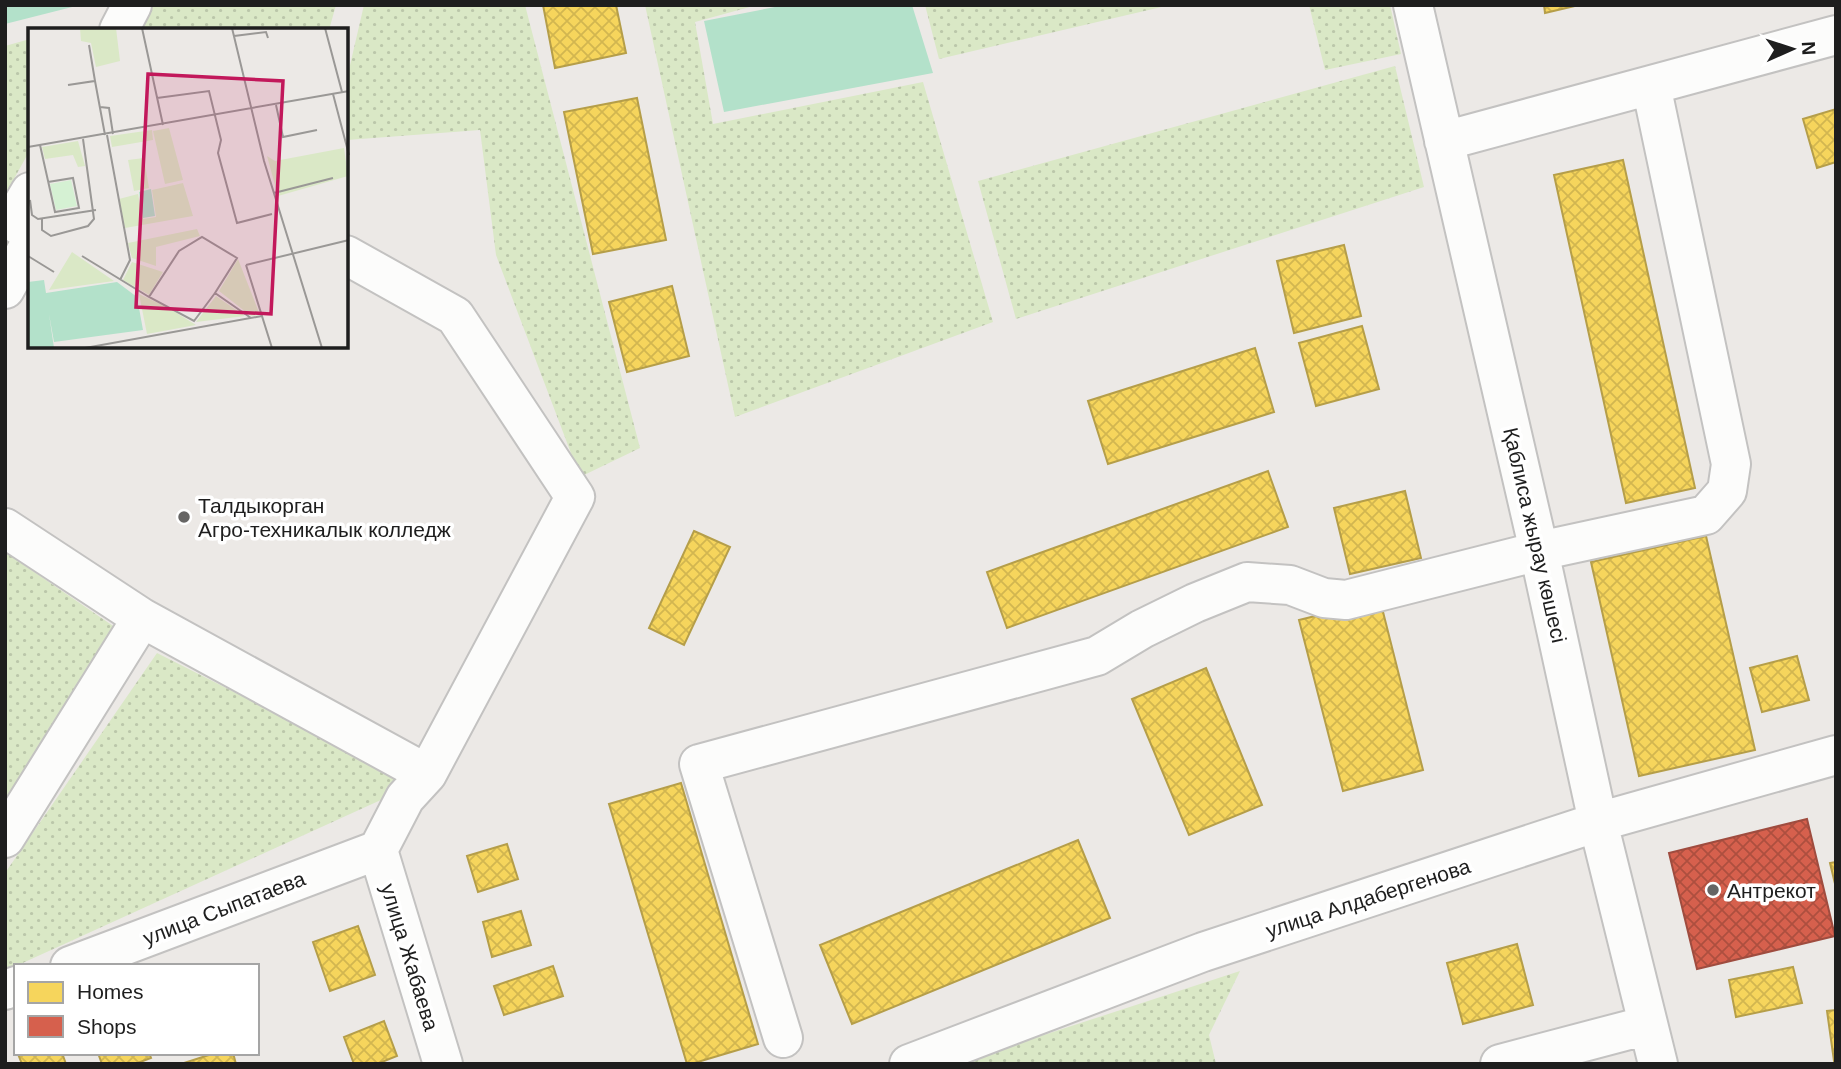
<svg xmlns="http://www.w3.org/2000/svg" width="1841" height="1069" viewBox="0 0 1841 1069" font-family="Arial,sans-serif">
  <defs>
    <pattern id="grass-dots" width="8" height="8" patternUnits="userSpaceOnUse" patternTransform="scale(1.75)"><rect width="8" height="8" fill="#dae8c6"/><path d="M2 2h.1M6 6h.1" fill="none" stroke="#bbc7aa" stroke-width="1.8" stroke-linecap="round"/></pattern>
    <pattern id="homes-cross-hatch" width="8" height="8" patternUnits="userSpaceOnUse" patternTransform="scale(1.75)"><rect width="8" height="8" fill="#f6d55c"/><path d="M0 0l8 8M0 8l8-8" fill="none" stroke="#d2b650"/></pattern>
    <pattern id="shops-cross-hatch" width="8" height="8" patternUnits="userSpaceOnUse" patternTransform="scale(1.75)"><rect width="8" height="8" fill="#d6604d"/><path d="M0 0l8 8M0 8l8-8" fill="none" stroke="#ad4f3f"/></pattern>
  </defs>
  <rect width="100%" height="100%" fill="#ece9e6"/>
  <!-- grass -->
  <path fill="url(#grass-dots)" d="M148 5H336L329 30H135Z
    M364 5H525L640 448 580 477 496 255 480 130 347 140V78Z
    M645 5H757L695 22 713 124 923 82 993 322 735 417Z
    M925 5H1170L939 59Z
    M1309 5H1390L1401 54 1325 70Z
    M30 39V150L5 195V46Z
    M1395 66 1424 187 1016 319 978 181Z
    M5 552 119 630 5 817Z
    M157 653 416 784 5 971V873Z
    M1240 971 1209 1035 1216 1064H955Z"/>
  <!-- pitch -->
  <path fill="#b3e1ca" d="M5 5H80L5 24Z
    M785 5H912L933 73 724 112 704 21Z"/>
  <!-- homes -->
  <path fill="url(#homes-cross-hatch)" stroke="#b59e49" stroke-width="2" d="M543 5H616L626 53 555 68Z
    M1544 5H1579L1545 13Z
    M637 98 666 240 593 254 564 112Z
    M1836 109V162L1817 168 1803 119Z
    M1623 160 1695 488 1626 503 1554 175Z
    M1344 245 1361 316 1294 333 1277 261Z
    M672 286 689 356 627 372 609 302Z
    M1362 326 1379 389 1316 406 1299 343Z
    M1255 348 1274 412 1108 464 1088 401Z
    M1268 471 1288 527 1007 628 987 572Z
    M1405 491 1421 558 1350 574 1334 508Z
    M694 531 730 547 684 645 649 628Z
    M1706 536 1755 750 1639 776 1591 562Z
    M1380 600 1423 770 1343 791 1299 620Z
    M1797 656 1809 700 1762 712 1750 668Z
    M1206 668 1262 805 1189 835 1132 699Z
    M681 783 758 1044 691 1064H687L609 804Z
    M1078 840 1110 918 852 1024 820 945Z
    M507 844 518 879 478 892 467 856Z
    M1836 862V888L1830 863Z
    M521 911 531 945 492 957 483 922Z
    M358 926 375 975 330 991 313 942Z
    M1517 944 1533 1005 1463 1024 1447 963Z
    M553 966 563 996 504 1015 494 986Z
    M1793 967 1802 1003 1736 1017 1729 980Z
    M1836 1010V1061H1834L1827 1011Z
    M384 1021 397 1056 377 1064H354L344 1037Z
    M62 1053 66 1064H22L18 1054Z
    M98 1053H149L151 1058 135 1064H102Z
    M215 1053H233L236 1064H181Z"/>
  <!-- shops -->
  <path fill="url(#shops-cross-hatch)" stroke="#9f4c3f" stroke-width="2" d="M1807 819 1835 936 1697 969 1669 853Z"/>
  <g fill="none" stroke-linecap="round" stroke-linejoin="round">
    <defs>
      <path id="minor" d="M1413 5 1539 551 1598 822 1658 1064
        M119 30 132 5
        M1444 141 1836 35
        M30 192 13 221 30 233
        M5 289 30 244
        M5 528 142 618 427 774 575 497 455 316 346 255
        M5 838 142 618
        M378 850 443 1064
        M378 850 405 798 427 774
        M70 966 378 850
        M5 990 16 986
        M783 1038 699 764 1097 656 1142 629 1195 603 1247 582 1290 585 1324 598 1346 600 1539 551 1706 515 1727 491 1731 464 1651 85
        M909 1064 1203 952 1598 822 1836 755
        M1500 1064 1648 1025"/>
    </defs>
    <!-- minor casing -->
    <use href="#minor" stroke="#c3c2c1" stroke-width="42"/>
    <!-- minor -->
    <use href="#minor" stroke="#fcfcfb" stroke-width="38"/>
  </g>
  <!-- markers -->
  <g fill="#666564" stroke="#fff" stroke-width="2.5">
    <circle cx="184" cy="517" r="7"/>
    <circle cx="1713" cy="890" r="7"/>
  </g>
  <g text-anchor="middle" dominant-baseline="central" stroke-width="7" stroke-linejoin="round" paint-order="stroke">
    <!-- poi labels -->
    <g font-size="21" fill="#1e1e1e" stroke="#fff" text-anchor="start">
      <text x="198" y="505">Талдыкорган<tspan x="198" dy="24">Агро-техникалык колледж</tspan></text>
      <text x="1727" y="890">Антрекот</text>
    </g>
    <!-- street labels -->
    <g font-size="21" fill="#1e1e1e" stroke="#fff">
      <text transform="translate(1535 535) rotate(77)">Қаблиса жырау көшесі</text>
      <text transform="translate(1368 898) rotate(-18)">улица Алдабергенова</text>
      <text transform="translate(224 908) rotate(-21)">улица Сыпатаева</text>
      <text transform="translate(410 957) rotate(73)">улица Жабаева</text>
    </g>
  </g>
  <!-- overview -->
  <g transform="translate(28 28)">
    <rect width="320" height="320" fill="#ece9e6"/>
    <path d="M52 0H88L92 33 68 39 63 15 53 13ZM141 100 155 152 137 156 125 103ZM124 102 125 112 84 119 82 108ZM50 113 57 138 50 139 45 127 17 131 14 119ZM316 120 320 148 250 168 239 128 247 133ZM116 130 121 160 106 163 100 132ZM155 155 165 188 97 200 91 171 110 166 115 191 128 189 124 162ZM169 201 172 208 128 219V238L104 230 100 215ZM44 224 86 253 21 262ZM210 231 232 287 223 288 191 263ZM104 234 135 244 121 267 95 252ZM111 266 139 279 168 297 119 306ZM188 268 217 288 168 294Z" fill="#dae8c6"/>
    <path d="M43 152 49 178 28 182 22 156Z" fill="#d5f1d3"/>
    <path d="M123 161 127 188 115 190 111 164ZM16 252 18 265 89 254 109 269 115 302 26 314 21 286 26 320H0V254Z" fill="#b3e1ca"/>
    <path fill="none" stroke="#9a9896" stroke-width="2" d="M114 0 135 97M204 0 236 133 294 320M297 0 314 64M206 8 238 4 240 10M61 17 67 53M40 57 67 53 77 107M305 66 321 127M129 70 181 63 193 112 190 125 209 195 244 186M248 77 255 109 289 102M72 79 81 80 85 106M79 107 102 232 92 252M12 117 27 184 51 180 45 150 20 154M0 119 321 63M246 165 305 150M2 172 4 187 10 191 68 182M14 191V202L23 208 60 198 66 191 55 111M0 228 26 244M54 228 121 269M218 237 321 212M218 237 244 320M187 265 166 293 121 269 151 223 174 209 209 230 187 265 223 290M57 320 234 288"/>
    <path fill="#c2185b" fill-opacity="0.15" stroke="#c2185b" stroke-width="3.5" d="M120 46 255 53 243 286 108 279Z"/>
    <rect width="320" height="320" fill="none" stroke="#1e1e1e" stroke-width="3.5"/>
  </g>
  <!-- border -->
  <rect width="1841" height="1069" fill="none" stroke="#1e1e1e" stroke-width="14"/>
  <!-- legend -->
  <rect x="14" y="964" width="245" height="91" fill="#ffffff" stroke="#a5a5a5" stroke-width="2"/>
  <rect x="28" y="982" width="35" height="21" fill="#f6d55c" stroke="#a5a5a5" stroke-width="2"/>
  <text x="77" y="999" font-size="21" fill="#1e1e1e">Homes</text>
  <rect x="28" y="1016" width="35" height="21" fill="#d6604d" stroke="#a5a5a5" stroke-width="2"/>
  <text x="77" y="1034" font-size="21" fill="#1e1e1e">Shops</text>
  <!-- north arrow -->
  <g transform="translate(1792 49) rotate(87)" stroke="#ffffff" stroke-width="5" paint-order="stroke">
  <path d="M0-5L12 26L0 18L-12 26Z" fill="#1e1e1e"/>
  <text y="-10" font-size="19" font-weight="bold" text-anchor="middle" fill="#1e1e1e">N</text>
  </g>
</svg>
